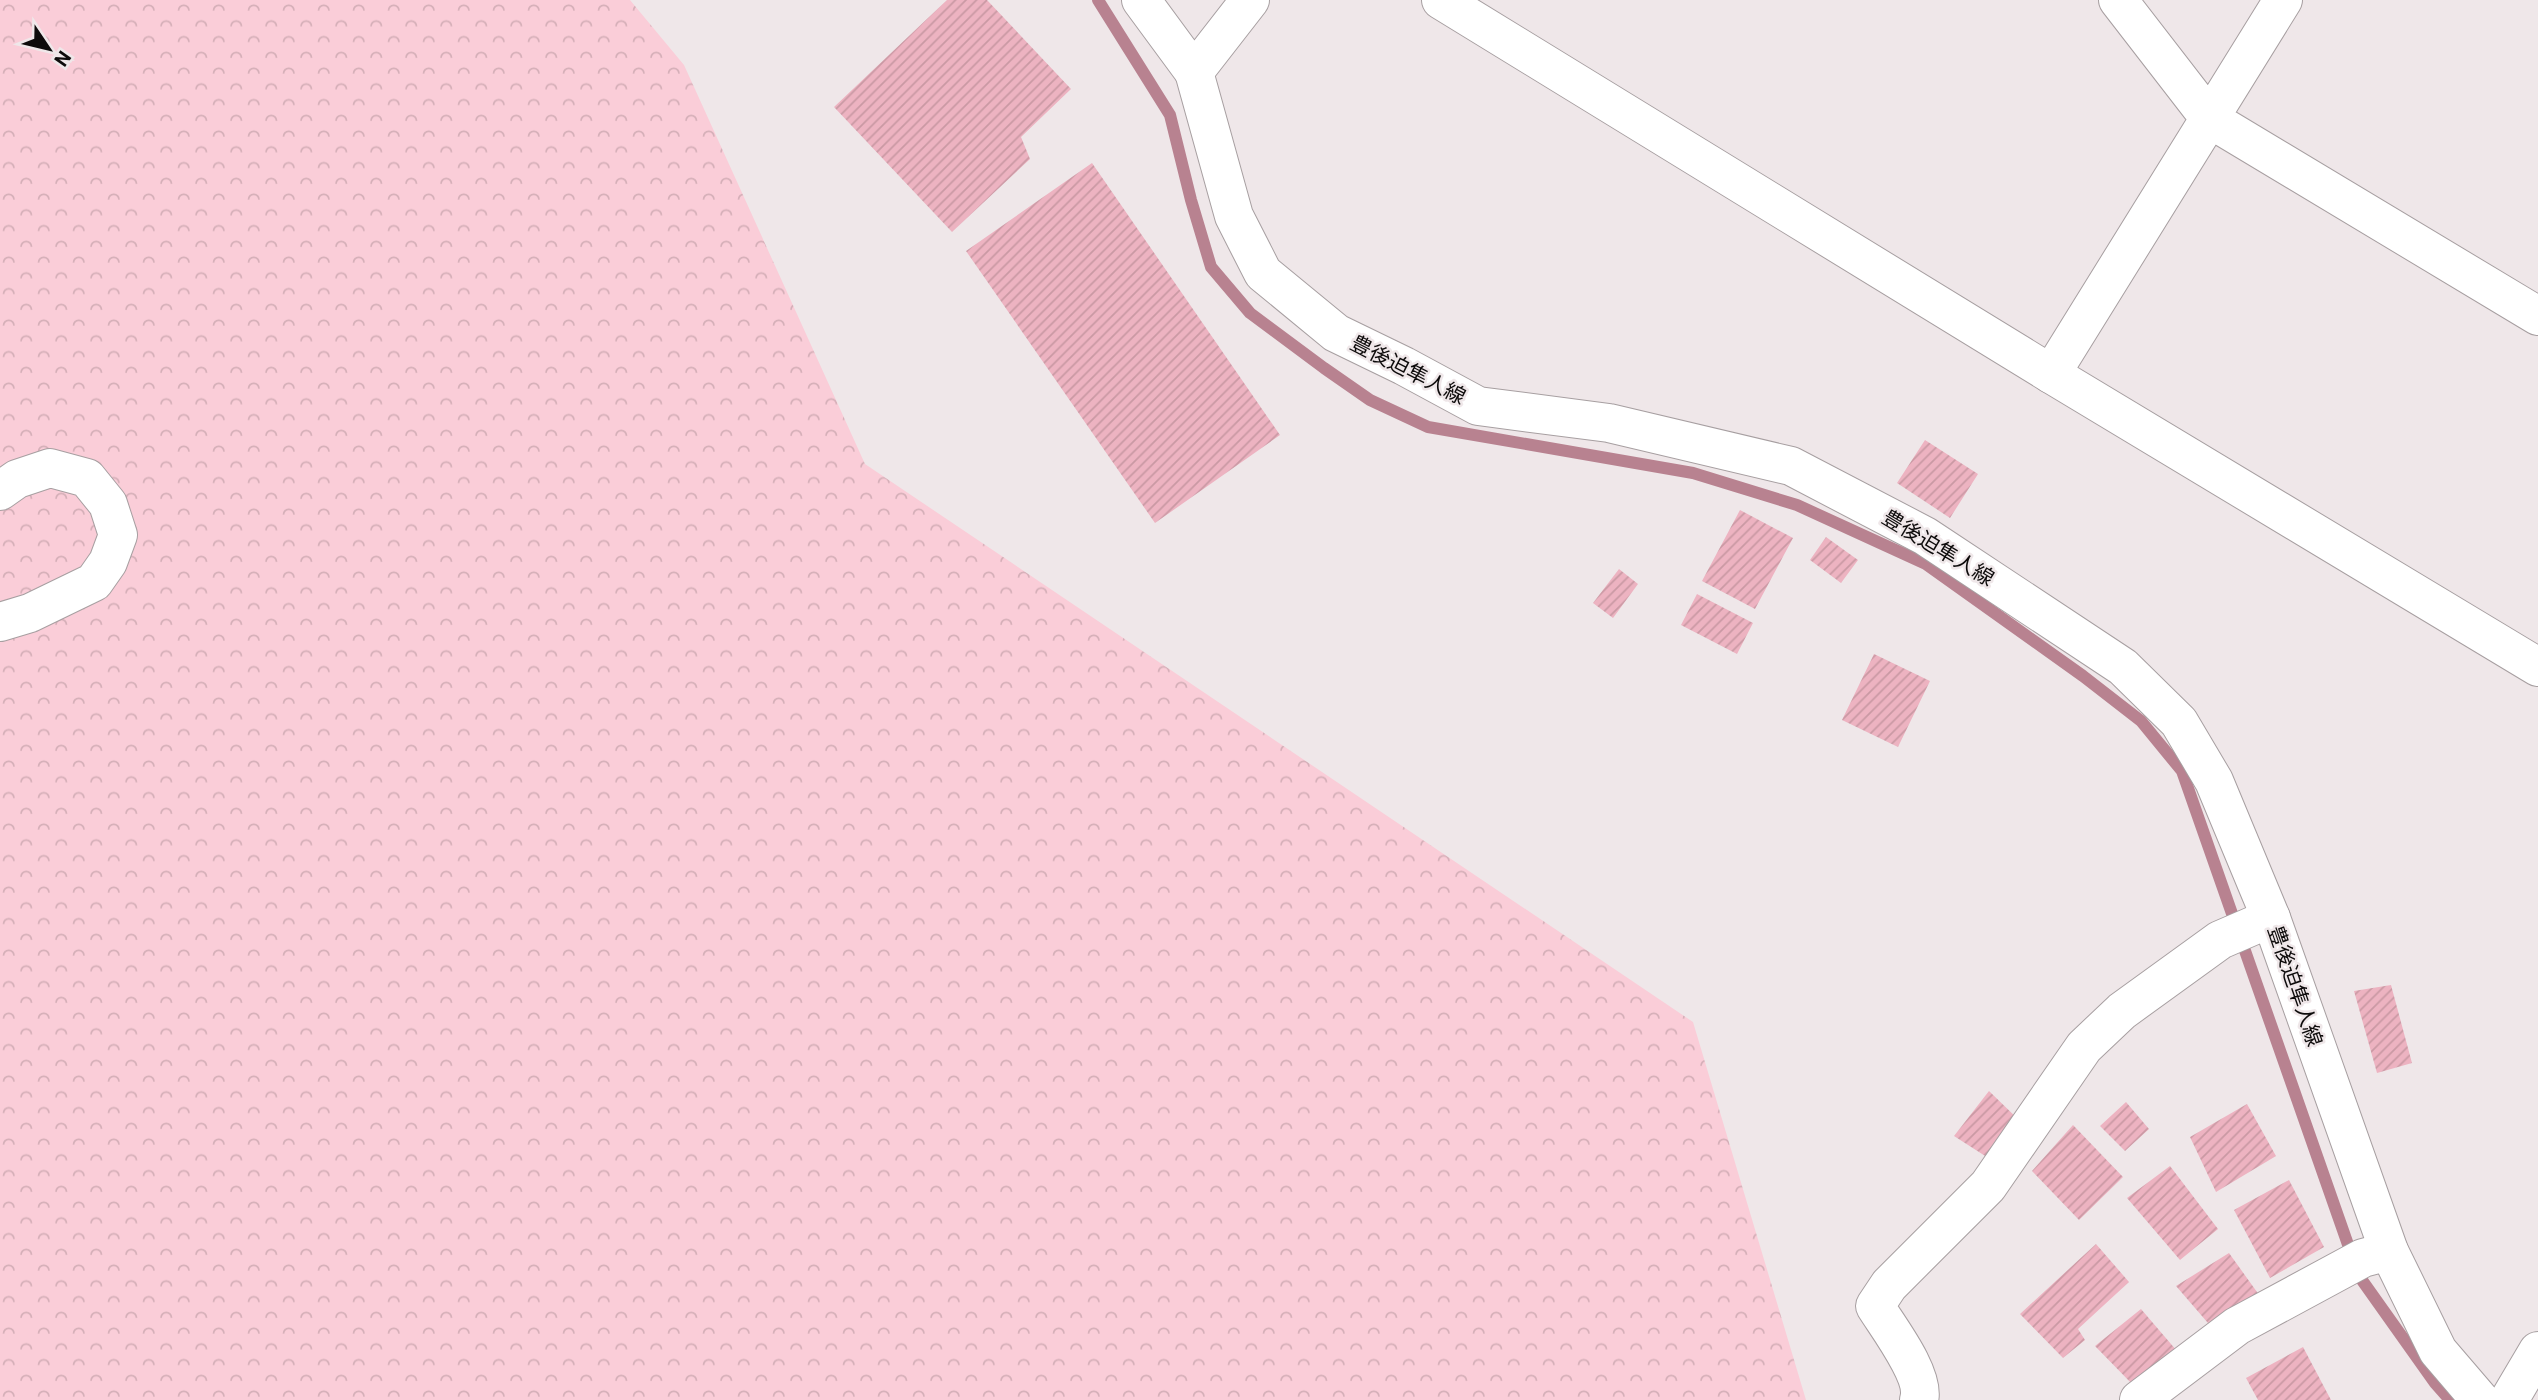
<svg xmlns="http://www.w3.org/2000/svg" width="2538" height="1400" viewBox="0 0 2538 1400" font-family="Roboto,'Noto Sans JP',sans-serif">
  <defs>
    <pattern id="forest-crowns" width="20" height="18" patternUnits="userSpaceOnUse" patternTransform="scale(1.75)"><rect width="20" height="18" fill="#facdd8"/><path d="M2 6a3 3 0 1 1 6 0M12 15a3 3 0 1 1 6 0" fill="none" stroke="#d5afb8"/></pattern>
    <pattern id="building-hatch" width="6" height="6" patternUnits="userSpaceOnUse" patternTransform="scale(1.75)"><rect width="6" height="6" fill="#edb3c1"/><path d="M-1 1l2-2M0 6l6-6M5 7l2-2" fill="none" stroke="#ca99a4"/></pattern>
  </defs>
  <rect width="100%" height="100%" fill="#efe7e9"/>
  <!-- forest -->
  <path fill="url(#forest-crowns)" d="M0 0H630L684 65 865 464 1693 1022 1806 1400H0Z"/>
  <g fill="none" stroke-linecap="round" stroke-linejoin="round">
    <!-- stream -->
    <path stroke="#b88290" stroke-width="12" d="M1098 0 1170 115 1191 200 1211 267 1250 313 1324 368 1370 400 1428 427 1693 473 1797 505 1926 564 2083 676 2141 721 2182 771 2359 1276 2435 1383 2450 1400"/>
  </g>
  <!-- building -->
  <path fill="url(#building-hatch)" d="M947 0H987L1071 89 1021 137 1030 159 952 232 834 107Z
    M1092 163 1280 435 1155 523 966 251Z
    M1925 440 1978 474 1950 518 1897 483Z
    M1740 510 1793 538 1755 609 1702 581Z
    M1826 537 1858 560 1841 583 1810 560Z
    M1619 569 1638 584 1613 618 1593 603Z
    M1697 594 1753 623 1737 654 1681 625Z
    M1874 654 1930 681 1898 747 1842 720Z
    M2391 985 2412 1063 2377 1073 2354 991Z
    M1989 1091 2021 1122 1993 1161 1954 1136Z
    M2126 1102 2149 1129 2125 1151 2100 1126Z
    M2247 1104 2276 1156 2216 1192 2190 1137Z
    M2073 1125 2123 1177 2079 1220 2032 1171Z
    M2170 1166 2218 1229 2180 1260 2127 1198Z
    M2289 1180 2324 1247 2270 1278 2234 1210Z
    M2096 1244 2129 1282 2078 1329 2085 1340 2063 1358 2020 1314Z
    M2229 1253 2262 1299 2214 1330 2176 1286Z
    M2141 1309 2177 1351 2133 1385 2095 1346Z
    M2303 1347 2331 1400H2258L2246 1378Z"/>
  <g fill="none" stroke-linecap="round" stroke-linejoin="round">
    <defs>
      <path id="minor" d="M1141 0 1194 72 1250 0
        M2118 0 2210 119 2538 316
        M2051 374 2283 0
        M0 491 17 479 50 468 87 478 108 504 118 535 108 562 94 582 30 613 0 622
        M1919 1400C1926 1376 1888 1327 1875 1306L1889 1285 1988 1186 2084 1047 2122 1011 2220 940 2271 918
        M2139 1400 2237 1326 2363 1258 2389 1251
        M2509 1400 2538 1351"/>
      <path id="major" d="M1441 0 2051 374 2538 667
        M1194 72 1234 216 1263 273 1336 333 1404 366 1478 406 1609 423 1791 466 1925 536 2123 667 2179 722 2214 781 2271 918 2389 1251 2438 1351 2480 1400"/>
    </defs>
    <!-- minor casing -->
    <use href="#minor" stroke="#a79fa1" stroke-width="40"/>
    <!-- major casing -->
    <use href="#major" stroke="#a79fa1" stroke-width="40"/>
    <!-- minor -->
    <use href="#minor" stroke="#fff" stroke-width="38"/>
    <!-- major -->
    <use href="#major" stroke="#fff" stroke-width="38"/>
  </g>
  <g text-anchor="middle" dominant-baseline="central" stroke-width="5" stroke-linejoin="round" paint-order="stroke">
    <!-- street labels -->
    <g font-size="21" fill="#0d0b0b" stroke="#efe7e9">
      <text transform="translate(1408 370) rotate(27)">豊後迫隼人線</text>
      <text transform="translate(1938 548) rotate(31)">豊後迫隼人線</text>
      <text transform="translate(2295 986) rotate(71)">豊後迫隼人線</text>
    </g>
  </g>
  <!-- north arrow -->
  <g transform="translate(49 49) rotate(125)" stroke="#efe7e9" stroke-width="5" paint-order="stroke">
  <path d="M0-5L12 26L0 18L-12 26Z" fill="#0d0b0b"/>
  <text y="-10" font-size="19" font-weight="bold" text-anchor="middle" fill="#0d0b0b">N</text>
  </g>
</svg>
